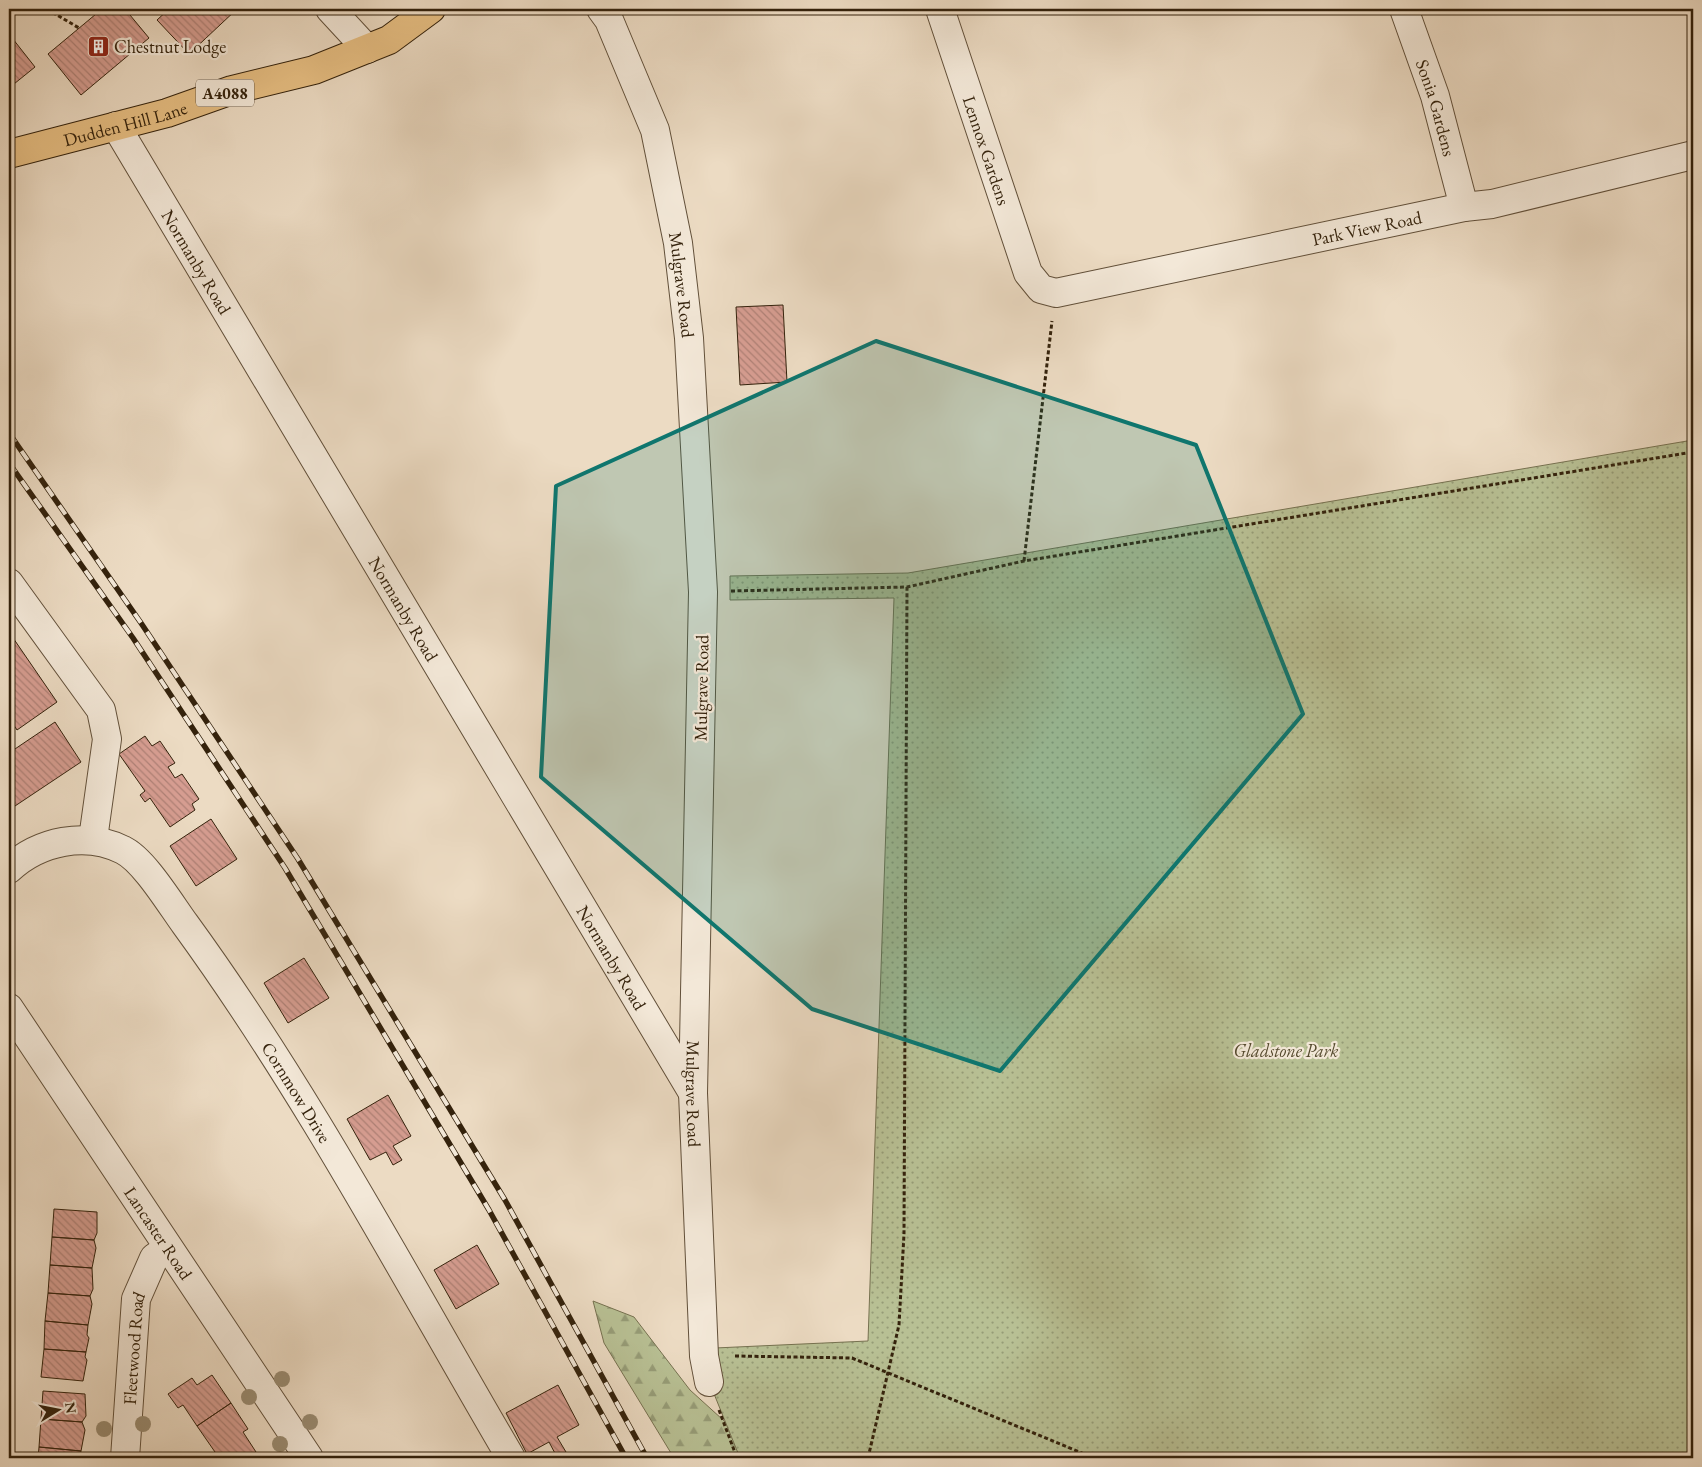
<svg xmlns="http://www.w3.org/2000/svg" width="1702" height="1467" viewBox="0 0 1702 1467" font-family="'EB Garamond',serif">
  <defs>
    <pattern id="forest-firs" width="22" height="20" patternUnits="userSpaceOnUse" patternTransform="scale(1.25)"><rect width="22" height="20" fill="#b8c094"/><path d="M5 1l3.5 6h-7zM16 11l3.5 6h-7z" fill="#969c77"/></pattern>
    <pattern id="park-dots" width="8" height="8" patternUnits="userSpaceOnUse" patternTransform="scale(1.25)"><rect width="8" height="8" fill="#b8c094"/><path d="M2 2h.1M6 6h.1" fill="none" stroke="#969c77" stroke-width="1.8" stroke-linecap="round"/></pattern>
    <pattern id="building-back-hatch" width="6" height="6" patternUnits="userSpaceOnUse" patternTransform="scale(1.25)"><rect width="6" height="6" fill="#d69d91"/><path d="M-1 5l2 2M0 0l6 6M5-1l2 2" fill="none" stroke="#ae8075"/></pattern>
  </defs>
  <rect width="100%" height="100%" fill="#ecdbc3"/>
  <filter id="stains"><feTurbulence type="fractalNoise" baseFrequency=".004" numOctaves="4"/><feColorMatrix values="0 0 0 0 .2 0 0 0 0 .09 0 0 0 0 .02 0 0 0 .5 -.17"/></filter>
  <radialGradient id="worn" r=".72"><stop offset=".6" stop-color="#630" stop-opacity="0"/><stop offset="1" stop-color="#630" stop-opacity=".3"/></radialGradient>
  <!-- forest -->
  <path fill="url(#forest-firs)" stroke="#767150" d="M593 1301 634 1317 690 1390 765 1458H674L604 1343Z"/>
  <!-- park -->
  <path fill="url(#park-dots)" stroke="#767150" d="M1693 440V1458H740L708 1379 715 1348 868 1341 894 598 730 600V576L908 573Z"/>
  <!-- building -->
  <path fill="url(#building-back-hatch)" stroke="#34220c" d="M102 9H125L149 38 81 95 48 54Z
    M169 9H237L189 54 157 20Z
    M9 34 35 67 9 88Z
    M783 305 787 382 740 385 736 307Z
    M9 632 57 702 17 730 9 718Z
    M55 722 81 762 9 810V753Z
    M145 736 152 746 160 741 175 763 168 767 175 778 182 774 199 799 192 804 195 810 170 827 150 798 145 802 140 795 145 791 119 754Z
    M211 819 237 859 196 886 170 846Z
    M304 958 329 998 288 1023 264 983Z
    M388 1095 411 1136 393 1146 402 1160 393 1165 386 1152 370 1160 347 1119Z
    M54 1209 97 1212V1233L94 1240 52 1237Z
    M52 1237 94 1240 96 1248 92 1268 50 1265Z
    M477 1245 499 1284 456 1309 434 1270Z
    M50 1265 92 1268 93 1289 90 1296 48 1293Z
    M48 1293 90 1296 92 1304 88 1325 45 1321Z
    M45 1321 88 1325 87 1335 89 1338 86 1352 44 1349Z
    M44 1349 86 1352 85 1357 87 1360 83 1381 41 1377Z
    M212 1375 231 1403 197 1426 183 1405 178 1408 168 1394 192 1378 197 1385Z
    M558 1385 579 1425 557 1437 566 1452 557 1457 549 1442 527 1454 506 1413Z
    M43 1391 85 1394 86 1416 82 1422 41 1419Z
    M231 1403 248 1429 243 1432 256 1452 247 1458H206L215 1452 197 1426Z
    M41 1419 82 1422 85 1430 81 1451 39 1447Z
    M39 1447 81 1451 80 1458H38Z"/>
  <g fill="none" stroke-linecap="round" stroke-linejoin="round">
    <defs>
      <g id="minor">
        <path d="M330 9 367 49"/>
        <path id="s1" d="M601 9 609 20 655 130 678 243 689 338 703 592 693 1093 704 1356 709 1382"/>
        <path id="s2" d="M940 9 1028 273 1041 289 1056 293 1464 207 1492 204 1693 155"/>
        <path id="s3" d="M1404 9 1435 96 1464 207"/>
        <path id="s4" d="M116 126 693 1093"/>
        <path d="M9 583 101 710 107 739 93 839"/>
        <path id="s5" d="M9 869C39 841 86 831 123 850 144 860 171 905 185 924 308 1093 406 1279 511 1458"/>
        <path id="s6" d="M9 1008 309 1458"/>
        <path id="s7" d="M125 1458 136 1299 154 1258 168 1248"/>
      </g>
      <g id="major">
        <path id="s8" d="M9 154 167 113 232 90 314 70 389 40 431 9"/>
      </g>
    </defs>
    <!-- minor casing -->
    <use href="#minor" stroke="#62503a" stroke-width="30"/>
    <!-- major casing -->
    <use href="#major" stroke="#34220c" stroke-width="30"/>
    <!-- path -->
    <path stroke="#34220c" stroke-width="3" stroke-dasharray="4 2.5" stroke-linecap="butt" d="M47 9 79 28
      M1024 561 1052 321
      M731 591 907 587 1024 561 1693 452
      M735 1356 852 1358 1094 1458
      M719 1410 737 1458
      M868 1458 899 1325 904 1234 907 587"/>
    <!-- minor -->
    <use href="#minor" stroke="#f3e8d8" stroke-width="28"/>
    <!-- major -->
    <use href="#major" stroke="#e6be82" stroke-width="28"/>
    <defs>
      <path id="rail" d="M9 433 141 623 298 859 505 1200 647 1458
        M9 463 133 638 285 868 489 1210 626 1458"/>
    </defs>
    <!-- rail casing -->
    <use href="#rail" stroke="#34220c" stroke-width="5.5"/>
    <!-- rail -->
    <use href="#rail" stroke="#f3e8d8" stroke-width="4" stroke-dasharray="11" stroke-linecap="butt"/>
  </g>
  <!-- trees -->
  <g fill="#998b71">
    <circle cx="282" cy="1379" r="8"/>
    <circle cx="249" cy="1397" r="8"/>
    <circle cx="310" cy="1422" r="8"/>
    <circle cx="143" cy="1424" r="8"/>
    <circle cx="104" cy="1429" r="8"/>
    <circle cx="280" cy="1444" r="8"/>
  </g>
  <!-- marked area -->
  <path fill="#0f766e" fill-opacity="0.2" stroke="#0f766e" stroke-width="4" stroke-linejoin="round" d="M876 341 1196 445 1303 714 1000 1071 812 1009 541 777 556 486Z"/>
  <!-- icons -->
  <defs>
    <symbol id="building-square" viewBox="-11 -11 22 22"><rect x="-9" y="-9" width="18" height="18" rx="4" fill="#8f2418" stroke="#f3e8d8"/><path d="M-4-6H4V6H1V3H-1V6H-4ZM-2.5-4.3h1.7v1.8h-1.7ZM.8-4.3h1.7v1.8H.8ZM-2.5-1h1.7V.8h-1.7ZM.8-1h1.7V.8H.8Z" fill="#fff"/></symbol>
  </defs>
  <g fill-rule="evenodd">
    <use href="#building-square" x="86" y="34" width="25" height="25"/>
  </g>
  <g text-anchor="middle" dominant-baseline="central" stroke-width="4.5" stroke-linejoin="round" paint-order="stroke">
    <!-- shield labels -->
    <rect fill="#f3e8d8" stroke="#6d5d49" stroke-width="1" x="196" y="79.5" width="58" height="27" rx="4"/>
    <g font-size="16" font-weight="bold" fill="#34220c">
      <text x="225" y="93">A4088</text>
    </g>
    <!-- poi labels -->
    <g font-size="18" fill="#34220c" stroke="#f3e8d8" text-anchor="start">
      <text x="114" y="46">Chestnut Lodge</text>
    </g>
    <!-- street labels -->
    <g font-size="18" fill="#34220c" stroke="#f3e8d8">
      <text stroke="none"><textPath href="#s3" startOffset="104">Sonia Gardens</textPath></text>
      <text stroke="none"><textPath href="#s8" startOffset="120">Dudden Hill Lane</textPath></text>
      <text stroke="none"><textPath href="#s2" startOffset="149">Lennox Gardens</textPath></text>
      <text stroke="none"><textPath href="#s2" startOffset="632">Park View Road</textPath></text>
      <text stroke="none"><textPath href="#s4" startOffset="158">Normanby Road</textPath></text>
      <text stroke="none"><textPath href="#s1" startOffset="290">Mulgrave Road</textPath></text>
      <text stroke="none"><textPath href="#s4" startOffset="562">Normanby Road</textPath></text>
      <text transform="translate(701 688) rotate(-89)">Mulgrave Road</text>
      <text stroke="none"><textPath href="#s4" startOffset="968">Normanby Road</textPath></text>
      <text stroke="none"><textPath href="#s5" startOffset="422">Cornmow Drive</textPath></text>
      <text stroke="none"><textPath href="#s1" startOffset="1100">Mulgrave Road</textPath></text>
      <text stroke="none"><textPath href="#s6" startOffset="270">Lancaster Road</textPath></text>
      <text stroke="none"><textPath href="#s7" startOffset="110">Fleetwood Road</textPath></text>
    </g>
    <!-- park labels -->
    <g font-size="18" font-style="italic" fill="#554a2e" stroke="#f3e8d8">
      <text x="1286" y="1050">Gladstone Park</text>
    </g>
  </g>
  <!-- margin -->
  <rect width="1702" height="1467" fill="none" stroke="#ecdbc3" stroke-width="30"/>
  <rect x="10" y="10" width="1682" height="1447" fill="none" stroke="#34220c" stroke-width="2.5"/>
  <rect x="15" y="15" width="1672" height="1437" fill="none" stroke="#34220c"/>
  <!-- north arrow -->
  <g transform="translate(58 1410) rotate(80)" stroke="#f3e8d8" stroke-width="4" paint-order="stroke">
  <path d="M0-4L9 19L0 12L-9 19Z" fill="#34220c"/>
  <text y="-8" font-size="14" font-weight="bold" text-anchor="middle" fill="#34220c">N</text>
  </g>
  <rect width="100%" height="100%" filter="url(#stains)"/>
  <rect width="100%" height="100%" fill="url(#worn)"/>
</svg>
